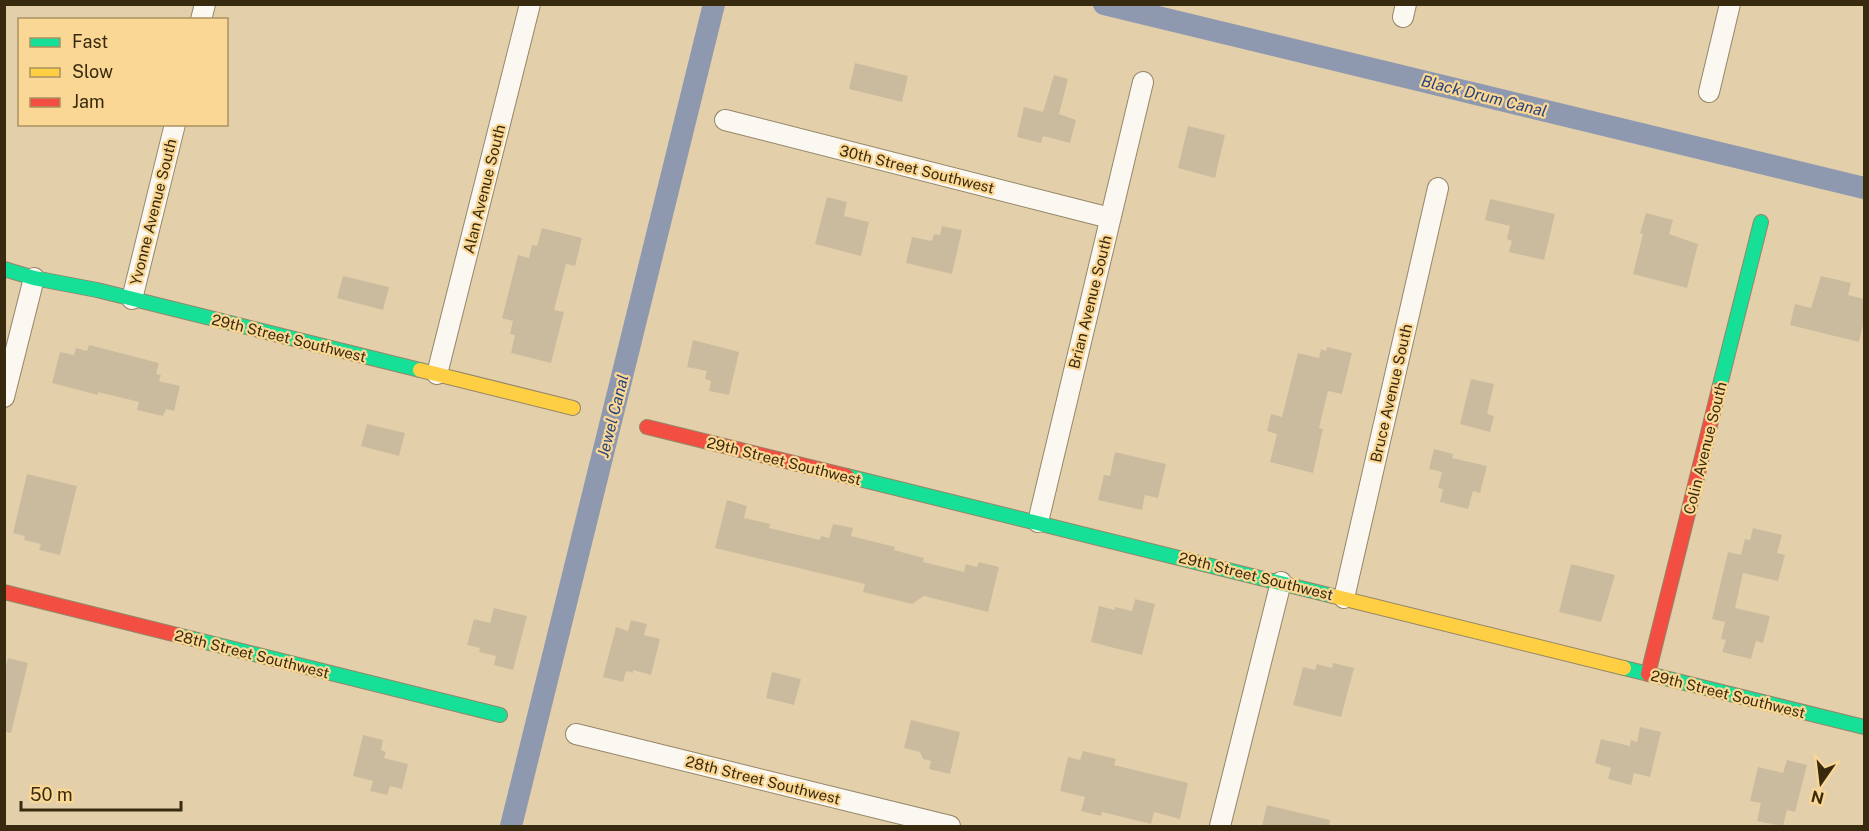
<svg xmlns="http://www.w3.org/2000/svg" width="1869" height="831" viewBox="0 0 1869 831" font-family="'Public Sans',sans-serif">
  <rect width="100%" height="100%" fill="#e3d0ab"/>
  <g fill="none" stroke-linecap="round" stroke-linejoin="round">
    <!-- canal -->
    <path stroke="#8e99b0" stroke-width="22" d="M1104 4 1864 188
      M511 826 714 4"/>
  </g>
  <!-- building -->
  <path fill="#cbbb9e" d="M855 63 908 76 902 102 849 89Z
    M1054 75 1068 79 1059 114 1076 120 1070 143 1043 136 1041 143 1017 137 1024 107 1043 112Z
    M1188 126 1225 135 1215 178 1178 168Z
    M827 197 847 202 844 216 869 222 861 256 815 244Z
    M1490 199 1555 214 1544 260 1509 252 1512 241 1507 239 1510 226 1485 220Z
    M1646 213 1673 220 1669 234 1698 244 1687 288 1633 274 1643 234 1640 233Z
    M942 226 962 230 952 274 906 263 912 237 932 241 934 234 940 235Z
    M542 228 582 238 575 266 566 264 554 310 564 312 551 363 511 353 515 335 510 334 513 321 502 318 518 255 529 258 532 245 537 246Z
    M343 276 389 287 383 310 337 298Z
    M1821 276 1851 283 1848 295 1864 299V321L1859 342 1790 325 1795 304 1811 308Z
    M693 340 739 352 729 395 709 391 711 381 705 379 707 371 687 367Z
    M89 345 159 363 156 374 161 375 159 381 180 386 174 411 166 409 163 416 137 410 139 402 98 392V395L52 383 60 352 74 355 76 348 87 351Z
    M1327 347 1352 353 1342 394 1328 391 1319 428 1323 429 1313 473 1270 462 1277 434 1267 431 1271 414 1282 417 1298 353 1319 358 1321 349 1326 351Z
    M1471 379 1494 384 1487 414 1494 416 1490 432 1460 424Z
    M367 424 405 433 399 456 361 446Z
    M1434 449 1453 454 1452 458 1487 466 1480 493 1473 491 1468 509 1440 502 1443 489 1438 488 1442 472 1429 469Z
    M1115 452 1166 464 1158 498 1145 495 1142 510 1098 500 1104 475 1110 476Z
    M27 474 77 486 60 555 39 550 41 544 24 540 25 536 13 533Z
    M727 500 747 506 744 518 770 524 769 528 820 540 821 536 829 538 833 524 853 528 851 536 895 547 894 550 924 558 923 562 964 572 966 564 977 567 979 562 999 567 988 612 924 596 912 604 863 592 865 584 715 548Z
    M1753 528 1782 535 1777 553 1785 555 1778 581 1743 573 1735 608 1770 616 1763 643 1756 641 1751 659 1722 652 1726 640 1721 639 1725 622 1712 619 1728 552 1741 555 1745 539 1750 540Z
    M1571 564 1615 575 1601 622 1559 612Z
    M1135 599 1155 604 1142 655 1091 642 1099 606 1115 610V607L1132 611Z
    M494 608 527 616 513 670 494 665 496 656 479 652 480 648 467 645 474 619 490 623Z
    M631 620 647 624 644 635 660 639 651 675 633 670V673L626 671 623 682 603 677 616 627 628 631Z
    M8 658 28 663 11 733 4 732V672Z
    M1333 663 1354 668 1341 717 1293 705 1303 667 1315 670 1317 664 1332 668Z
    M772 672 801 679 794 705 766 698Z
    M911 720 960 732 950 774 929 769 931 761 923 759 920 752 904 748Z
    M1640 727 1661 732 1650 777 1634 773 1631 785 1608 779 1611 768 1595 763 1601 739 1630 746 1631 740 1637 742Z
    M363 735 383 740 381 750 386 752 384 758 408 764 402 789 390 786 387 795 370 791 373 781 353 776Z
    M1083 751 1116 759 1114 765 1188 783 1180 819 1154 812 1151 824 1102 812 1101 816 1081 811 1085 797 1060 791 1068 757 1080 760Z
    M1787 760 1807 765 1795 812 1787 810 1783 826 1757 821 1761 803 1750 801 1758 767 1783 773Z
    M1267 805 1330 820 1329 826H1262Z"/>
  <g fill="none" stroke-linecap="round" stroke-linejoin="round">
    <defs>
      <path id="street" d="M1403 17 1406 4
        M201 20 205 4
        M1709 92 1730 4
        M725 120 1110 218
        M132 299 175 124
        M437 374 530 4
        M4 397 34 278
        M1038 522 1143 82
        M1344 598 1438 188
        M576 734 950 826
        M1220 826 1281 582"/>
      <path id="fast" d="M4 269 34 278 97 290 420 370
        M1719 389 1761 222
        M847 476 1333 596
        M177 635 500 715
        M1624 668 1864 727"/>
      <path id="slow" d="M420 370 573 408
        M1333 596 1624 668"/>
      <path id="jam" d="M647 427 847 476
        M4 592 177 635
        M1648 674 1719 389"/>
    </defs>
    <!-- street casing -->
    <use href="#street" stroke="#958668" stroke-width="22"/>
    <!-- fast casing -->
    <use href="#fast" stroke="#958668" stroke-width="16"/>
    <!-- slow casing -->
    <use href="#slow" stroke="#958668" stroke-width="16"/>
    <!-- jam casing -->
    <use href="#jam" stroke="#958668" stroke-width="16"/>
    <!-- street -->
    <use href="#street" stroke="#fbf8f2" stroke-width="20"/>
    <!-- fast -->
    <use href="#fast" stroke="#16e098" stroke-width="14"/>
    <!-- slow -->
    <use href="#slow" stroke="#ffcf43" stroke-width="14"/>
    <!-- jam -->
    <use href="#jam" stroke="#f24e42" stroke-width="14"/>
  </g>
  <g text-anchor="middle" dominant-baseline="central" stroke-width="4.5" stroke-linejoin="round" paint-order="stroke">
    <!-- street labels -->
    <g font-size="15" fill="#382a0f" stroke="#fad794">
      <text transform="translate(917 169) rotate(14)">30th Street Southwest</text>
      <text transform="translate(484 189) rotate(-76)">Alan Avenue South</text>
      <text transform="translate(153 212) rotate(-76)">Yvonne Avenue South</text>
      <text transform="translate(1090 302) rotate(-76)">Brian Avenue South</text>
      <text transform="translate(289 338) rotate(14)">29th Street Southwest</text>
      <text transform="translate(1391 393) rotate(-77)">Bruce Avenue South</text>
      <text transform="translate(1705 448) rotate(-76)">Colin Avenue South</text>
      <text transform="translate(784 461) rotate(14)">29th Street Southwest</text>
      <text transform="translate(1256 576) rotate(14)">29th Street Southwest</text>
      <text transform="translate(252 654) rotate(14)">28th Street Southwest</text>
      <text transform="translate(1728 694) rotate(14)">29th Street Southwest</text>
      <text transform="translate(763 780) rotate(14)">28th Street Southwest</text>
    </g>
    <!-- water labels -->
    <g font-size="16" font-style="italic" fill="#264381" stroke="#fad794">
      <text transform="translate(1484 96) rotate(14)">Black Drum Canal</text>
      <text transform="translate(613 416) rotate(-76)">Jewel Canal</text>
    </g>
  </g>
  <!-- border -->
  <rect width="1869" height="831" fill="none" stroke="#382a0f" stroke-width="12"/>
  <!-- legend -->
  <rect x="18" y="18" width="210" height="108" fill="#fad794" stroke="#ac925f" stroke-width="1.5"/>
  <rect x="30" y="38" width="30" height="9" fill="#16e098" stroke="#ac925f" stroke-width="1.5"/>
  <text x="72" y="48" font-size="18" fill="#382a0f">Fast</text>
  <rect x="30" y="68" width="30" height="9" fill="#ffcf43" stroke="#ac925f" stroke-width="1.5"/>
  <text x="72" y="78" font-size="18" fill="#382a0f">Slow</text>
  <rect x="30" y="98" width="30" height="9" fill="#f24e42" stroke="#ac925f" stroke-width="1.5"/>
  <text x="72" y="108" font-size="18" fill="#382a0f">Jam</text>
  <!-- north arrow -->
  <g transform="translate(1821 783) rotate(194)" stroke="#fad794" stroke-width="4.5" paint-order="stroke">
  <path d="M0-4.5L10 22L0 15L-10 22Z" fill="#382a0f"/>
  <text y="-9" font-size="16" font-weight="bold" text-anchor="middle" fill="#382a0f">N</text>
  </g>
  <!-- scale -->
  <path d="M21 801v9h160v-9" fill="none" stroke="#382a0f" stroke-width="3"/>
  <text x="30" y="801" font-size="18" fill="#382a0f" stroke="#fad794" stroke-width="4.5" paint-order="stroke">50 m</text>
</svg>
